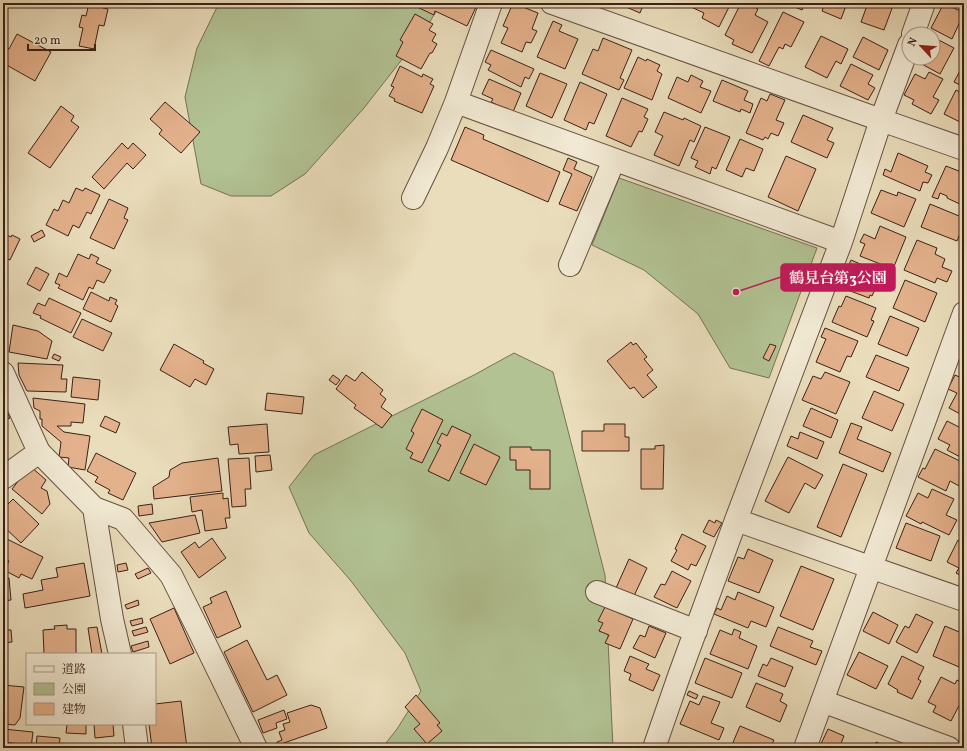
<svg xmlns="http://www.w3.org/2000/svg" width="967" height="751" viewBox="0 0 967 751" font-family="Vollkorn,'Noto Serif JP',serif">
  <rect width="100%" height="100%" fill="#eaddbb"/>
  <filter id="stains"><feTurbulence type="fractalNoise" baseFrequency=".005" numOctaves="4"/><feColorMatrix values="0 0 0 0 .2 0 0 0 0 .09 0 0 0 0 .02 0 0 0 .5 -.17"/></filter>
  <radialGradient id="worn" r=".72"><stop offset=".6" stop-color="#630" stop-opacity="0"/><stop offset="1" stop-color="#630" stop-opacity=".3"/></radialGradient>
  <!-- green -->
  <path fill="#b2c293" stroke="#777255" d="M219 3H441L425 30 364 108 305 174 271 196H231L201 184 185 97 197 48Z
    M619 178 817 248 769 378 730 368 698 314 644 270 592 245Z
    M514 353 553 372 605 575 613 748H382L397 729 421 691 405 653 351 581 309 533 289 487 314 455 474 375Z"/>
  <!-- building -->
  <path fill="#e3b18b" stroke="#3c2117" d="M89 3H104L103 8 108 9 104 26 99 25 94 49 79 46 83 28 79 27 82 15 86 16Z
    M416 3H478L467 26 435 11 434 15 415 6Z
    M513 3 538 13 532 29 537 31 531 43 526 42 522 52 501 43 508 28 503 26Z
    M617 3H644L640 13Z
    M691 3H731L719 27 702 18 704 13 689 6Z
    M741 3H746L758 9 755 15 768 22 752 53 732 44 734 40 725 35Z
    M785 3H805L802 10Z
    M825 3H847L841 19 822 11Z
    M868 3H894L884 30 861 22Z
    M944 3 964 13 952 39 931 28Z
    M783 12 804 22 791 47 785 44 783 49 779 47 769 66 759 61Z
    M415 14 433 24 429 30 436 34 432 41 437 44 432 53H430L421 69 396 56 403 42 400 40Z
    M553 21 562 25 559 31 578 39 565 69 537 57Z
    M17 34 51 52 35 81 3 63V46L9 49Z
    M821 36 848 49 841 64 836 61 827 78 805 67Z
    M863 37 888 50 879 70 853 57Z
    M933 37 954 48 940 74 918 62 920 58H933Z
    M603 38 632 50 620 78 624 80 619 90 582 74 593 49 598 51Z
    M491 50 534 69 529 79 525 77 521 87 488 70 491 65 485 62Z
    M638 57 646 61 647 59 660 65 657 71 662 74 652 100 624 88Z
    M964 63V87L954 82Z
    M851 64 873 75 868 84 875 88 868 100 840 86Z
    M400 66 422 77 423 74 433 79 430 84 434 86 422 113 394 101 395 99 389 96 394 87 391 86Z
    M929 72 943 79 933 97 939 100 931 114 912 104 914 100 904 95 915 74 925 79Z
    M540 73 567 84 552 118 526 106Z
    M691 75 703 81 700 87 711 91 701 113 668 98 677 77 688 82Z
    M489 79 521 93 513 112 491 102 493 99 482 94Z
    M722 80 748 91 744 100 753 104 750 113 741 109 740 112 713 101Z
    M580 82 607 94 594 124 589 122 586 130 564 120Z
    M956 90 964 94V124L944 114Z
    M770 94 785 100 776 120 784 123 778 136 771 133 768 139 765 137 763 140 746 133 761 98 767 101Z
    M622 98 648 109 644 117 648 119 642 132 639 131 631 147 606 136Z
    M165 102 200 132 181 153 159 134 162 130 150 119Z
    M61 106 74 116 71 121 79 127 50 168 28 153Z
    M664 112 683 120 684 118 701 126 694 142 690 140 679 166 654 155 663 136 655 132Z
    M803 115 833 128 827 140 834 143 827 158 791 142Z
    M465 127 484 135 483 139 560 172 548 202 451 160Z
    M705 127 730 137 716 169 712 167 710 174 695 167 698 161 691 158Z
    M740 139 763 149 754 171 746 168 742 177 726 170Z
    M122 143 128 149 133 143 146 155 133 169 127 163 104 189 92 177Z
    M898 153 928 166 925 172 932 175 928 183 923 182 920 191 883 175 885 169 891 172Z
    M786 156 816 169 798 211 768 197Z
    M568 158 577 162 574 169 592 177 577 211 559 204 572 174 563 170Z
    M946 166 964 173V206L947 198V196L940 193 938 199 932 197Z
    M76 188 83 191 85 188 100 195 91 214 87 212 79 228 73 225 68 236 46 225 54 209 58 211 63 200 69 203Z
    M881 190 897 196 898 192 916 199 904 227 871 213Z
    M109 199 128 208 124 218 128 220 114 249 90 238Z
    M930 204 964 218V224L957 241 921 227Z
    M880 226 906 237 893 269 860 256 865 244 860 242 864 234 875 239Z
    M42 230 45 236 34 242 31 236Z
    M3 233 11 237 12 235 20 239 10 260 3 257 4 252 3 251Z
    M917 240 937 248 935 254 945 259 942 267 952 271 947 282 937 278 935 283 904 270Z
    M78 254 89 259 91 254 99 258 96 263 111 270 104 283 97 280 93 289 89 287 83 300 58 288 60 285 55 283 59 273 67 277Z
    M851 260 879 272 876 280 879 281 872 296 870 295 869 298 845 289 848 283 842 280Z
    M36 267 49 274 40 291 27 284Z
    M905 280 937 293 925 322 893 308Z
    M91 292 109 301 110 297 117 300 115 304 118 306 111 322 83 309Z
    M846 296 876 308 871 320 874 321 867 337 832 322 839 306 841 307Z
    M49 298 81 313 71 333 40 318 41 316 33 313 38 303 45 306Z
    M890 316 919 328 907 356 878 344Z
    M82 319 112 333 103 351 73 337Z
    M13 325 38 331 52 341 47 359 9 352Z
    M825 328 858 341 851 357 847 356 840 372 816 362 826 339 821 337Z
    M631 342 633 345 636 343 647 357 644 359 653 370 647 375 657 387 643 398 634 387 630 389 607 361Z
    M174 344 204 361 203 363 214 369 206 385 195 379 190 387 160 370Z
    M770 344 776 346 769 361 763 358Z
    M54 354 61 357 59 361 52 358Z
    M876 355 909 368 899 391 866 377Z
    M18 363 63 365 61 379H67L66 392 27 391 19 375Z
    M362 372 383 390 380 394 386 399 381 407 392 415 382 428 354 408 356 405 336 389 346 375 355 381Z
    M825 372 850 382 836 414 802 400 813 376 821 379Z
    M333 375 340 380 336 385 329 380Z
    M955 375 964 379V416L949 408 957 393 948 389Z
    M73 377 100 380 98 400 71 397Z
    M874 391 904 404 892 431 862 418Z
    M267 393 304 397 302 414 265 410Z
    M33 398 85 404 83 423 71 422V426H57L64 432 90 436 85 470 68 467 69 458 59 457 61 442 42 426V419H40V411L34 408Z
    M3 404 10 418 3 421Z
    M811 408 838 420 831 438 803 426Z
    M422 409 443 420 422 463 410 458 413 453 406 449 414 433 411 431Z
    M105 416 120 423 116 433 100 426Z
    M963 419 964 420V459L947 450 950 445 938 439 947 421 959 427Z
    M851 423 862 427 857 439 891 453 883 472 839 453Z
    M267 424 269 452 239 454 238 444 230 445 228 427Z
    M604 424H625V437H629V451H582V431H604Z
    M452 426 471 435 449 481 428 471 441 445 437 443 442 433 447 436Z
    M800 432 824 442 817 459 787 446 791 436 798 439Z
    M474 444 500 457 486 485 460 473Z
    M664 445 663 489H641V449H655V446Z
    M510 447H531V450H550V489H530V470H516V460H510Z
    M935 449 964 463V481L961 487 950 481 946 491 918 477 923 468 925 469Z
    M96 453 136 473 123 500 108 493 110 490 95 482 98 477 87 471Z
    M270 455 272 470 256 472 255 456Z
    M788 457 823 475 815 489 805 483 789 513 765 501Z
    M218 458 222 491 154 499 153 487 169 477 170 470 182 463Z
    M249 458 251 489H245L246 506 232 507 228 459Z
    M843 464 867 474 841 537 817 527Z
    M30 466 46 480 41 488 47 491 50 504 42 514 12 489Z
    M932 489 954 499 946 515 957 520 949 535 922 522 921 524 906 516 918 493 928 498Z
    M223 493V499L228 498 230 518H225L227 528 205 531 202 510 192 512 190 497Z
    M13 499 39 524 21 543 3 526V519L6 516 3 513V509Z
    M152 504 153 514 139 516 138 506Z
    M195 515 200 533 162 542 149 523Z
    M709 520 715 523 716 520 722 523 714 537 703 532Z
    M906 523 940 536 931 561 896 548Z
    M682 534 706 546 696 566 691 564 688 570 671 561 677 550 675 549Z
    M3 537 43 557 32 579 21 574 19 578 4 570 9 561 3 558Z
    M212 538 226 558 199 578 181 552 195 542 199 548Z
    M958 540 964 543V577L956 573 959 568 947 562Z
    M748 549 773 560 759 593 728 581 738 557 744 559Z
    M629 559 647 568 634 596 616 588Z
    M84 563 90 596 25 608 23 594 43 590 41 580 58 577 56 568Z
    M126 563 128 570 118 572 117 565Z
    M801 566 834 579 813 630 780 616Z
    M148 568 151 573 138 579 135 574Z
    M672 571 691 581 677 608 654 597 661 584 665 585Z
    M9 578 11 600 3 601V579Z
    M226 591 241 627 217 638 203 607 212 603 210 598Z
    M738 592 774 607 766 627 751 621 748 628 714 614 717 608 721 610 727 596 735 600Z
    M138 600 139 605 127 609 125 605Z
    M605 607 633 619 620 649 605 643 609 635 599 631 603 623 598 621Z
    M174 608 194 653 170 664 150 619Z
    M3 612H4L6 630H11L12 642 3 643Z
    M873 612 898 625 889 644 863 631Z
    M916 614 933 622 917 653 896 642 905 626 909 628Z
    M142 618 143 623 132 626 130 621Z
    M67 625V629H76V654H44L43 630 55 629 54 626Z
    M649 626 666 633 655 658 633 648 640 635 645 637Z
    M945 626 964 634V669L933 656Z
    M97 627 102 654H92L88 628Z
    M146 627 148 632 134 636 132 631Z
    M778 627 813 641 810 647 822 651 816 665 770 646Z
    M734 629 741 632 739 638 757 646 748 669 710 654 720 630 732 635Z
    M247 640 267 680 277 675 287 695 253 712 224 652Z
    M148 641 149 647 133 652 131 646Z
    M859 652 888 666 876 689 847 675Z
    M630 656 649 664 646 669 660 675 653 691 629 680 631 674 624 671Z
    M902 656 924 667 918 679 921 681 912 699 897 692 898 690 888 684Z
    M705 658 742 673 732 698 695 683Z
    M771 658 793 667 785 687 758 676 763 664 767 666Z
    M941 677 955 684 957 680 964 684V701L962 700 951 721 933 712 936 706 928 702Z
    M756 683 783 694 780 701 787 705 780 722 746 707Z
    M3 685 24 687 20 718 15 725 3 724Z
    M689 691 698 695 696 699 687 695Z
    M416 695 440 723 437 725 442 731 427 744 414 729 420 724 405 707Z
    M703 696 720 702 711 723 724 728 719 740 680 724 690 701 699 705Z
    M181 701 187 748H152L149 724H155V704Z
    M311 705 320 708 327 728 278 745 277 742 282 740 279 732 285 730 283 724 290 722 287 713Z
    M284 710 287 719 276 723 277 728 263 733 258 720Z
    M67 724H86V734L66 733Z
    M94 724H113L114 736 95 738Z
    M740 726 774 740 770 748 731 747Z
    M3 729 33 732 31 748H18L19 744 3 742Z
    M828 729 844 736 839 748H819Z
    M37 736 60 738 59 748H36Z
    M876 742 889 748H873Z"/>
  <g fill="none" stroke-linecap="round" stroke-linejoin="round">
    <defs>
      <path id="minor" d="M491 3 456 102 841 242
        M552 3 881 120
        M913 34 924 3
        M413 198 437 148 456 102
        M570 265 614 160
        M3 373 39 452 94 508 123 519 171 575 198 629 256 748
        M3 478 39 452
        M94 508 112 619 120 654
        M736 520 964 600
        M597 592 696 631
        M822 701 949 748
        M134 724 137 748
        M654 748 679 676 736 520 841 242 881 120 909 45
        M805 748 964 313"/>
      <path id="tertiary" d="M881 120 964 149"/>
    </defs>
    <!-- minor casing -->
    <use href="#minor" stroke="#685040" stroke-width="24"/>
    <!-- tertiary casing -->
    <use href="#tertiary" stroke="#685040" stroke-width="24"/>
    <!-- minor -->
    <use href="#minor" stroke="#f1e9d3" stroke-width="22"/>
    <!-- tertiary -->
    <use href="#tertiary" stroke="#f1e9d3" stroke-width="22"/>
  </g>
  <!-- callouts -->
  <path fill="none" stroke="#c2185b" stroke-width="1.5" d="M736 292L781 277"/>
  <circle fill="#c2185b" stroke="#f1e9d3" stroke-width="1.5" cx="736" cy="292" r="4"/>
  <rect fill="#c2185b" stroke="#c2185b" stroke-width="1.5" x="781" y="264" width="114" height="27" rx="4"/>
  <g font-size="15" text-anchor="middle" font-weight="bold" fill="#fff">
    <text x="838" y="283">鶴見台第3公園</text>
  </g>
  <!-- margin -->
  <rect width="967" height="751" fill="none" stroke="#eaddbb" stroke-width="16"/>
  <rect x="4" y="4" width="959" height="743" fill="none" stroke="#3c2117" stroke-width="2"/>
  <rect x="8" y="8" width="951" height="735" fill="none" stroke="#3c2117"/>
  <!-- legend -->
  <rect x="26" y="653" width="130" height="72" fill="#f1e9d3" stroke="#a99988"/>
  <rect x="34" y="666" width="20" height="6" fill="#f1e9d3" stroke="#a99988"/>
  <text x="62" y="673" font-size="12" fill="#3c2117">道路</text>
  <rect x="34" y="683" width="20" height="12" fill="#b2c293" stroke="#a99988"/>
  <text x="62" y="693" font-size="12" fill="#3c2117">公園</text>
  <rect x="34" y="703" width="20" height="12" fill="#e3b18b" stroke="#a99988"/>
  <text x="62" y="713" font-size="12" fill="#3c2117">建物</text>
  <!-- north arrow -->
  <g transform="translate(921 46) rotate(296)"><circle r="19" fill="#f1e9d3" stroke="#a99988"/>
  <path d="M0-3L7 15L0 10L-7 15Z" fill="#8f2418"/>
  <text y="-6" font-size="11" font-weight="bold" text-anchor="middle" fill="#3c2117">N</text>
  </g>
  <!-- scale -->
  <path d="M28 44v6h67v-6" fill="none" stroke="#3c2117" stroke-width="2"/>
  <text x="34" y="44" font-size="12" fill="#3c2117" stroke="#f1e9d3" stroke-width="3" paint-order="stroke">20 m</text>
  <rect width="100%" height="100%" filter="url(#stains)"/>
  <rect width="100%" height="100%" fill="url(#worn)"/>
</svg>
